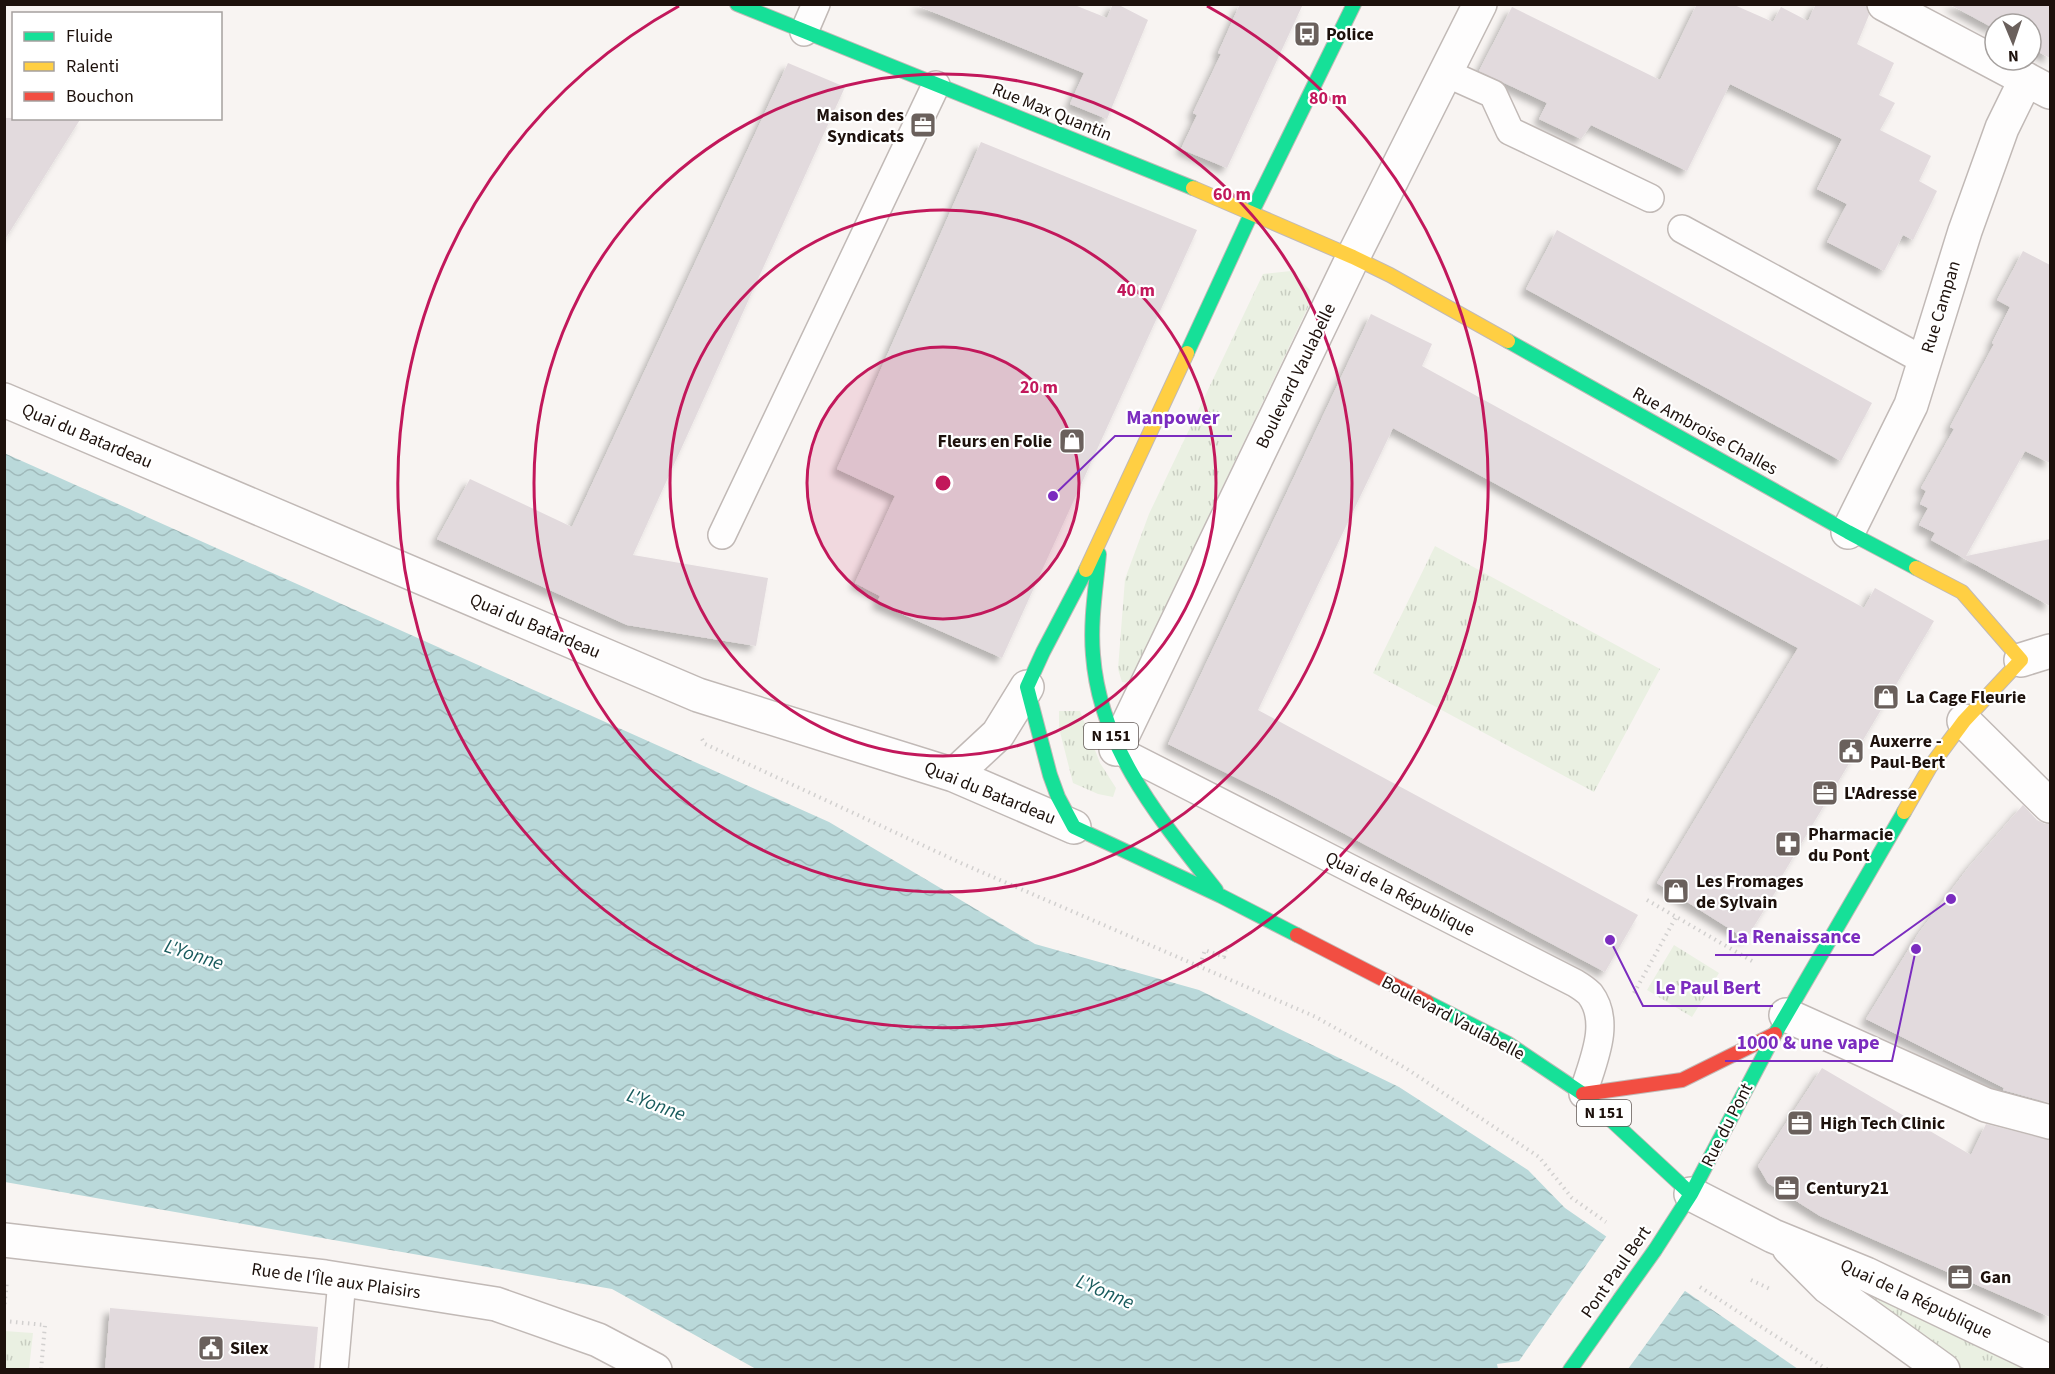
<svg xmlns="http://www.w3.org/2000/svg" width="2055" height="1374" viewBox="0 0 2055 1374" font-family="'Source Sans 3',sans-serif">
  <defs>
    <pattern id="grass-tufts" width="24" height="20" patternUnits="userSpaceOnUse" patternTransform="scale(1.5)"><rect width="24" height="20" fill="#eaf0e2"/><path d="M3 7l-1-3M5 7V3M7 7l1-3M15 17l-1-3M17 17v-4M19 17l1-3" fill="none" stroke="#c8cdc1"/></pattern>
    <pattern id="water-waves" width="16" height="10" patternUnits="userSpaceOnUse" patternTransform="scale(1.5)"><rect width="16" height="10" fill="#bad9da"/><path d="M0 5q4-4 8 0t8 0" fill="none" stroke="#9fb9ba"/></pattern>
    <filter id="shadow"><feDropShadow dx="-5.5" dy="5.5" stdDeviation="3" flood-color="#0004"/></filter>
  </defs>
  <rect width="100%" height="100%" fill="#f8f4f2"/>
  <!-- grass -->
  <path fill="url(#grass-tufts)" d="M1291 271 1310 290 1309 305 1129 683 1122 682 1118 669 1125 579 1149 514 1263 274Z
    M1435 546 1660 669 1594 792 1373 673Z
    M1059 711H1080L1100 763 1116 788 1113 797 1098 794 1073 783 1059 728Z
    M1674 945 1719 973 1692 1017 1647 990Z
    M1865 1289 2032 1369H1960L1860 1298Z
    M4 1331 33 1333 29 1369H5Z"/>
  <!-- water -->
  <path fill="url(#water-waves)" d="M4 453 829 822 1035 944 1199 990 1399 1087 1528 1170 1565 1208 1798 1369H756L612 1289 5 1182Z"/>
  <!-- pier -->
  <path fill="#f8f4f2" d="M1608 1234 1687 1288 1628 1369H1498L1497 1364 1519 1361Z"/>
  <!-- building -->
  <path fill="#e2dadd" filter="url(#shadow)" d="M918 4H1072L1107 18 1113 4H1117L1148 20 1107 119 1070 104 1084 73 918 6Z
    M1240 4H1303L1227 168 1181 149 1197 115 1193 113 1221 54 1218 53Z
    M1697 4H1732L1773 22 1781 7 1808 21 1816 4H1865L1869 15 1857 44 1894 63 1879 95 1895 103 1880 130 1931 156 1919 181 1937 191 1913 240 1903 235 1884 271 1827 242 1847 204 1817 189 1842 139 1730 84 1687 171 1591 125 1581 139 1539 119 1547 103 1479 71 1512 7 1660 80Z
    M1949 4H2050V58L2031 48V24H1995V29Z
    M788 63 845 87 633 555 768 578 756 646 627 625 437 539 470 479 572 527Z
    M4 118H81L4 241Z
    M981 142 1197 230 1002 658 877 603 880 596 855 583 895 496 837 469Z
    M1557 230 1872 403 1841 461 1526 289Z
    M2023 251 2050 265V463L2025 451 1966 556 2050 539V606L1931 540 1935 533 1919 525 1928 508 1920 504 1926 491 1921 488 1954 429 1950 427 1994 344 1992 343 2010 307 1997 300Z
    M1371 314 1432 344 1422 366 1864 608 1875 588 1934 621 1779 881 1781 883 1746 939 1657 883 1798 648 1393 428 1258 710 1638 915 1605 972 1277 798 1168 744Z
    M2023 805 2037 820 2045 824H2050V1103L2003 1090 2004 1088 1866 1019 1918 934 1968 868Z
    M1822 1068 1971 1155 1986 1124 2050 1140V1317L1820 1216 1768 1183 1758 1166Z
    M110 1308 318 1327 314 1370H105Z"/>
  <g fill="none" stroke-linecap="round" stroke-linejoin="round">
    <defs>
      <path id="lane" d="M804 32 816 4
        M1446 73 1493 94 1510 131 1650 198
        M1682 229 1925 361
        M722 535 936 85
        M1116 749 1575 983C1580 986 1586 990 1590 994 1612 1023 1592 1063 1583 1094
        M334 1370 342 1280"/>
      <path id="street" d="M1884 4 2050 92
        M4 400 698 695 954 775 1074 827
        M1848 532 1911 405 1965 231 2002 128 2026 79
        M2021 660 2050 651
        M1964 721 2050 806
        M1116 749 1353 257 1480 4
        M954 775 998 734 1027 687
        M1786 1015 1986 1105 2050 1122
        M1691 1194 1773 1236 1866 1274 2050 1362
        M4 1240 325 1277 496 1304 598 1340 655 1370
        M1789 1248 1828 1287 1943 1370"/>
      <path id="fast" d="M737 4 1193 188
        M1508 341 1848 532 1916 568
        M1187 353 1252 212 1354 4
        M1099 554C1096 587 1090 621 1093 655 1100 749 1160 819 1216 890
        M1086 570 1043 652 1027 687 1050 775 1058 797 1074 827 1221 896 1297 935
        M1427 1002 1507 1043 1583 1094 1691 1194 1655 1250
        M1691 1194 1775 1034 1904 812
        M1570 1370 1620 1299"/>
      <path id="slow" d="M1193 188 1353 257 1390 275 1508 341
        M1086 570 1187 353
        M1904 812 1930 767 1964 721 2021 660 1962 592 1916 568"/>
      <path id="jam" d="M1297 935 1427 1002
        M1583 1094 1682 1080 1775 1034"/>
    </defs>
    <!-- lane casing -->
    <use href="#lane" stroke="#c1b9b6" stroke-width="30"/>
    <!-- street casing -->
    <use href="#street" stroke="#c1b9b6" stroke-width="36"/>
    <!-- fast casing -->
    <use href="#fast" stroke="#c1b9b6" stroke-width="16"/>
    <!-- slow casing -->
    <use href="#slow" stroke="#c1b9b6" stroke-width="16"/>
    <!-- jam casing -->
    <use href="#jam" stroke="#c1b9b6" stroke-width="16"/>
    <!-- path -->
    <path stroke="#d2d0cf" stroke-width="4" stroke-dasharray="1.5 4.5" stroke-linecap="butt" d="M702 739 705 744 963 864 1316 1017 1407 1069 1539 1157 1572 1198 1606 1222
      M1647 900 1752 961
      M1200 965 1205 950 1224 957 1226 948
      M1634 993 1676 917
      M1751 1280 1770 1289
      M1700 1287 1828 1370
      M4 1310 7 1281
      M4 1321 45 1325 41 1370"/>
    <!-- lane -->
    <use href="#lane" stroke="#fefdfd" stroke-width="27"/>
    <!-- street -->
    <use href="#street" stroke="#fefdfd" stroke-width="33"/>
    <!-- fast -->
    <use href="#fast" stroke="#16e098" stroke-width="14"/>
    <!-- slow -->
    <use href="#slow" stroke="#ffcf43" stroke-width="14"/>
    <!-- jam -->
    <use href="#jam" stroke="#f24e42" stroke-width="14"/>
    <defs>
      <path id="fast-bridge" d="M1620 1299 1655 1250"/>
    </defs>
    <!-- fast-bridge casing -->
    <use href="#fast-bridge" stroke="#c1b9b6" stroke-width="16" stroke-linecap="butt"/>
    <!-- fast-bridge -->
    <use href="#fast-bridge" stroke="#16e098" stroke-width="14"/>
  </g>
  <!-- distance rings -->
  <circle cx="943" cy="483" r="136" fill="#c2185b" fill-opacity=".12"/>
  <g fill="none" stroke="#c2185b" stroke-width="3">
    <circle cx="943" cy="483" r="136"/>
    <circle cx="943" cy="483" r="273"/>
    <circle cx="943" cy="483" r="409"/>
    <path d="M1207 6A545 545 0 1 1 679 6"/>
  </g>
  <!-- icons -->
  <defs>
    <symbol id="bus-square" viewBox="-11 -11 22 22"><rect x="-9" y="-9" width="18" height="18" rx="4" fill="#6a605c" stroke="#fff"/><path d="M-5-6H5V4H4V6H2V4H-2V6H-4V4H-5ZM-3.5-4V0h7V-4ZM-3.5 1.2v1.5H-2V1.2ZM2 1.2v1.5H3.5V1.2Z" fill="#fff"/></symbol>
    <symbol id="office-square" viewBox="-11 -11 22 22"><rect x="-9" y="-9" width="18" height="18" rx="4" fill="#6a605c" stroke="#fff"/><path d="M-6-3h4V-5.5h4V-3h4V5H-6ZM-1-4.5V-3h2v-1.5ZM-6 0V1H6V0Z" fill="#fff"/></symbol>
    <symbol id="shop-square" viewBox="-11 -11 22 22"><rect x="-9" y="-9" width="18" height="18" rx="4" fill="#6a605c" stroke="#fff"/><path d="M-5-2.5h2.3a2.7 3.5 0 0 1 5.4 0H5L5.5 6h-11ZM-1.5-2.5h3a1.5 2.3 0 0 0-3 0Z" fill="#fff"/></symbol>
    <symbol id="civic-square" viewBox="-11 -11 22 22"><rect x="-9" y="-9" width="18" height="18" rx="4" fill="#6a605c" stroke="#fff"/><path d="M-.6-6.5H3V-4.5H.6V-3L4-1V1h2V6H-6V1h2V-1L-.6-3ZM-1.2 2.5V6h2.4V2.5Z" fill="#fff"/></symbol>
    <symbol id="pharmacy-square" viewBox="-11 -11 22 22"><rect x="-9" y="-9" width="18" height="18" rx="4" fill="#6a605c" stroke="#fff"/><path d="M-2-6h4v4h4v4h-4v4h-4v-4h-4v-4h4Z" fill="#fff"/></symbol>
  </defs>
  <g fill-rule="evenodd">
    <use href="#bus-square" x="1292" y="19" width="30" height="30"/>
    <use href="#office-square" x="908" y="110" width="30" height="30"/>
    <use href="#shop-square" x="1057" y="426" width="30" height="30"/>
    <use href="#shop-square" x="1871" y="682" width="30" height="30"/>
    <use href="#civic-square" x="1836" y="736" width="30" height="30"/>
    <use href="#office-square" x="1810" y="778" width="30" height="30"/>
    <use href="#pharmacy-square" x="1773" y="829" width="30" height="30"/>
    <use href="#shop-square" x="1661" y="876" width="30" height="30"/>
    <use href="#office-square" x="1785" y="1108" width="30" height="30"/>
    <use href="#office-square" x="1772" y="1173" width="30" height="30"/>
    <use href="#office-square" x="1945" y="1262" width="30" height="30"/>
    <use href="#civic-square" x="196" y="1333" width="30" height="30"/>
  </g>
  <g text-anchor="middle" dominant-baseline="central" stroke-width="4.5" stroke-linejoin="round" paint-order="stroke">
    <!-- shield labels -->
    <g fill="#fff" stroke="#615855" stroke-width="1.5">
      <rect x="1084" y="723" width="54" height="26" rx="4.5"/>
      <rect x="1577" y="1100" width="54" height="26" rx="4.5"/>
    </g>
    <g font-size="16" font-weight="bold" fill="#1d110c">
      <text x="1111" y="736">N 151</text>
      <text x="1604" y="1113">N 151</text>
    </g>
    <!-- poi labels -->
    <g font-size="18" font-weight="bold" fill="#1d110c" stroke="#fff" text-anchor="start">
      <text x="1326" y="34">Police</text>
      <text x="904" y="115" text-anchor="end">Maison des<tspan x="904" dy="21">Syndicats</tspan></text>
      <text x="1052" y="441" text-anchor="end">Fleurs en Folie</text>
      <text x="1906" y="697">La Cage Fleurie</text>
      <text x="1870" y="741">Auxerre -<tspan x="1870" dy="21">Paul-Bert</tspan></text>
      <text x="1844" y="793">L'Adresse</text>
      <text x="1808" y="834">Pharmacie<tspan x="1808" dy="21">du Pont</tspan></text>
      <text x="1696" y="881">Les Fromages<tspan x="1696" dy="21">de Sylvain</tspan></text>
      <text x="1820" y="1123">High Tech Clinic</text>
      <text x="1806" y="1188">Century21</text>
      <text x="1980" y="1277">Gan</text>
      <text x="230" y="1348">Silex</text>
    </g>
    <!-- street labels -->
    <g font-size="18" fill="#1d110c" stroke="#fff">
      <text transform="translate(1052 112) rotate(22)">Rue Max Quantin</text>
      <text transform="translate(1941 307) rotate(-73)">Rue Campan</text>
      <text transform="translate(1296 376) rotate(-64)">Boulevard Vaulabelle</text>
      <text transform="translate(1705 431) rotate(29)">Rue Ambroise Challes</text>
      <text transform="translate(87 436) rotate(23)">Quai du Batardeau</text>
      <text transform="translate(535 626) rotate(23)">Quai du Batardeau</text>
      <text transform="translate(990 793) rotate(22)">Quai du Batardeau</text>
      <text transform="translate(1400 894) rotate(27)">Quai de la République</text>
      <text transform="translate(1453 1018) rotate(28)">Boulevard Vaulabelle</text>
      <text transform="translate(1727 1125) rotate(-63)">Rue du Pont</text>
      <text transform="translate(1616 1272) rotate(-55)">Pont Paul Bert</text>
      <text transform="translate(336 1281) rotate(8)">Rue de l'Île aux Plaisirs</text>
      <text transform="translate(1916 1299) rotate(25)">Quai de la République</text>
    </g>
    <!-- water labels -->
    <g font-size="20" font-style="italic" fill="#195b5d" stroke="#fff">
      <text transform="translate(194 955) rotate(18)">L'Yonne</text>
      <text transform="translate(656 1105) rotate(20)">L'Yonne</text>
      <text transform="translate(1105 1292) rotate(23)">L'Yonne</text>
    </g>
  </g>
  <circle cx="943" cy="483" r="9" fill="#c2185b" stroke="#fff" stroke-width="3"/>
  <g font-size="18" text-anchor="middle" font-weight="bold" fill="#c2185b" stroke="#fff" stroke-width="4.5" stroke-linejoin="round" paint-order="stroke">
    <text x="1328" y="104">80 m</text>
    <text x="1232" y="200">60 m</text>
    <text x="1136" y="296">40 m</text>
    <text x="1039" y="393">20 m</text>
  </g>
  <!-- callouts -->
  <path fill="none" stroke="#7b2cbf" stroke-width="2" d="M1053 496L1115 436H1232M1951 899L1873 955H1715M1610 940L1643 1006H1773M1916 949L1892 1061H1725"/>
  <g fill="#7b2cbf" stroke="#fff" stroke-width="2">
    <circle cx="1053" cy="496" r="6"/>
    <circle cx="1951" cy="899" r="6"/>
    <circle cx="1610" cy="940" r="6"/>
    <circle cx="1916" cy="949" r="6"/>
  </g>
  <g font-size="20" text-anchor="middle" font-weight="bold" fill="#7b2cbf" stroke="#fff" stroke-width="4.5" stroke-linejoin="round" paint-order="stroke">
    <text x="1173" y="424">Manpower</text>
    <text x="1794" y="943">La Renaissance</text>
    <text x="1708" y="994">Le Paul Bert</text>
    <text x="1808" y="1049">1000 &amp; une vape</text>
  </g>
  <!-- border -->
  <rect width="2055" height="1374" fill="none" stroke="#1d110c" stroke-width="12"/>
  <!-- legend -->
  <rect x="12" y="12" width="210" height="108" fill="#ffffff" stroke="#a5a09e" stroke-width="1.5"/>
  <rect x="24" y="32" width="30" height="9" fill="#16e098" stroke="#a5a09e" stroke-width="1.5"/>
  <text x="66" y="42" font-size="18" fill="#1d110c">Fluide</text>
  <rect x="24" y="62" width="30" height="9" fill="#ffcf43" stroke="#a5a09e" stroke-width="1.5"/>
  <text x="66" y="72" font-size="18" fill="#1d110c">Ralenti</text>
  <rect x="24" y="92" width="30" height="9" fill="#f24e42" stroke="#a5a09e" stroke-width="1.5"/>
  <text x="66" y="102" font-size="18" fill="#1d110c">Bouchon</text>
  <!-- north arrow -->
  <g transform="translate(2013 42) rotate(178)"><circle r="28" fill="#ffffff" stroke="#a5a09e" stroke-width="1.5"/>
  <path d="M0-4.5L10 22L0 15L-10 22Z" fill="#6a605c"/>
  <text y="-9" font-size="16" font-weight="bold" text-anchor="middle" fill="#1d110c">N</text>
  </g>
</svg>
